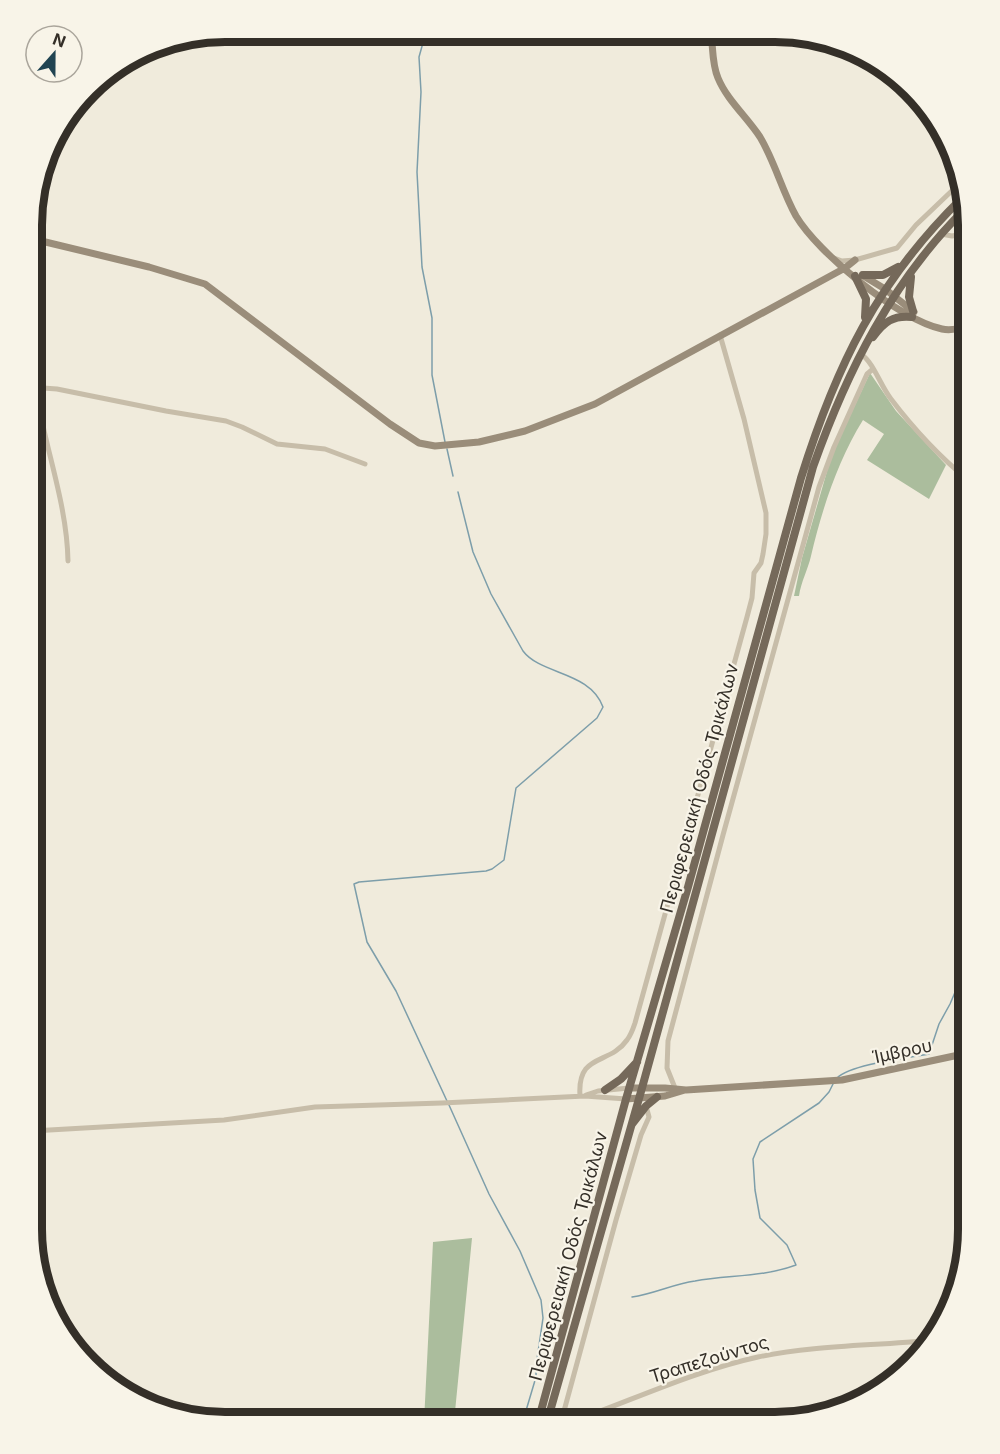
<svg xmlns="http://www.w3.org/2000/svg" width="1000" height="1454" viewBox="0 0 1000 1454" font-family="Inter,sans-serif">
  <rect width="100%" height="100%" fill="#f0ebdc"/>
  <!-- green -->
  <path fill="#abbd9d" d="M870 373 896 411 946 465 929 499 867 460 884 434 863 420C838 460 822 509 811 556 808 569 801 582 799 596H794L802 558 832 454Z
    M472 1238 454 1422H424L433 1242Z"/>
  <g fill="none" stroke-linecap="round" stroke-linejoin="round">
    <!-- stream -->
    <path stroke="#7d9eaa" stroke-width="1.5" d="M426 32 419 57 421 92 417 172 422 267 432 318V375L445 442
      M447 449 453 476
      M968 924 958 898 957 885 962 864 966 742 960 683V663L968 618
      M837 1078C851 1064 907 1058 929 1054L939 1024 950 1004 968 962
      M447 1101 396 991 367 942 354 884 359 882 486 871 492 869 504 860 516 788 597 718 603 707C590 671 541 675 523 651L491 594 473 552 458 492
      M449 1105 489 1194 520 1251 541 1300 543 1318 536 1366V1377L525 1414
      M632 1297C654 1294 673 1284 695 1281 729 1275 764 1277 796 1265L787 1245 760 1218 755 1190 753 1159 760 1142 819 1103 829 1092 834 1082"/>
    <!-- street -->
    <path stroke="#c7bda9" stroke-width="5" d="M941 234 952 236 968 233
      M834 258 842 261 855 260 897 248 916 225 959 184
      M861 354C874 363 880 385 891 399 913 428 940 457 968 480
      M68 561C67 510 50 462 40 412L38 396 43 388 57 389 166 411 226 421 242 427 277 444 325 449 365 464
      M675 1088 667 1068 668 1041 723 835 819 487 834 447 867 374 873 369
      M586 1095 598 1091 629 1088
      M580 1096C577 1052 609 1066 627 1040 631 1035 633 1029 635 1023L747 617 752 598 754 573 761 563 763 554 766 534V513L744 419 720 335
      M32 1131 224 1120 315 1107 442 1103 585 1096 626 1099
      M198 1420 209 1421
      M320 1421 336 1419 364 1421
      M561 1422 616 1220 641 1135 649 1117 646 1106
      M571 1422C633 1400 694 1371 758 1357 815 1345 875 1346 932 1340"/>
    <!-- secondary -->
    <path stroke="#9a8d7a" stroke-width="7" d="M711 33C713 47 712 65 718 78 727 100 747 117 760 137 775 162 782 191 796 216 818 253 899 320 942 329 951 331 959 329 968 326
      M33 239 149 267 205 284 390 424 419 443 435 446 479 442 525 431 595 404 845 268 855 260
      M862 275 885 289 914 312
      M629 1088H665L686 1090 842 1080 968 1053
      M626 1099 665 1096 685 1090"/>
    <!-- primary -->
    <path stroke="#75695a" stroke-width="8" d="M863 275H883L898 267
      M855 276 866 299 865 317
      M911 277 909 297 913 311
      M873 337C884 322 893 315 912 317
      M605 1090 621 1079 637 1062
      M632 1124 646 1106 657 1097
      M538 1422 626 1099 688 887 801 478C836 366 877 281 962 198
      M547 1422 642 1088 813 467C847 371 892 281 965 209"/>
  </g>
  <g text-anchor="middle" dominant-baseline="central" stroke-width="4.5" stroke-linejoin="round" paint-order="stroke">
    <!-- street labels -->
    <g font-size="18" fill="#342f28" stroke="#f8f4e8">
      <text transform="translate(699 788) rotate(-75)">Περιφερειακή Οδός Τρικάλων</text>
      <text transform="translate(902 1051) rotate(-12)">Ίμβρου</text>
      <text transform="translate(568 1256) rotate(-75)">Περιφερειακή Οδός Τρικάλων</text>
      <text transform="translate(709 1359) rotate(-17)">Τραπεζούντος</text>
    </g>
  </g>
  <!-- crop -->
  <path d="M0 0H1000V1454H0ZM225 42H775A183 183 0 0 1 958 225V1229A183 183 0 0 1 775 1412H225A183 183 0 0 1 42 1229V225A183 183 0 0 1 225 42Z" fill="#f8f4e8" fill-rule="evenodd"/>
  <path fill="none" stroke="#342f28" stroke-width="8" d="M225 42H775A183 183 0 0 1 958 225V1229A183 183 0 0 1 775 1412H225A183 183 0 0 1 42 1229V225A183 183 0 0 1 225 42Z"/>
  <!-- north arrow -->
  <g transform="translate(54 54) rotate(21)"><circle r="28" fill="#f8f4e8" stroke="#aaa59b" stroke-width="1.5"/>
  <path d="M0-4.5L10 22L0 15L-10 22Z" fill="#214452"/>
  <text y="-9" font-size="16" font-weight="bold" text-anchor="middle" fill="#342f28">N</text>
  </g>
</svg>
